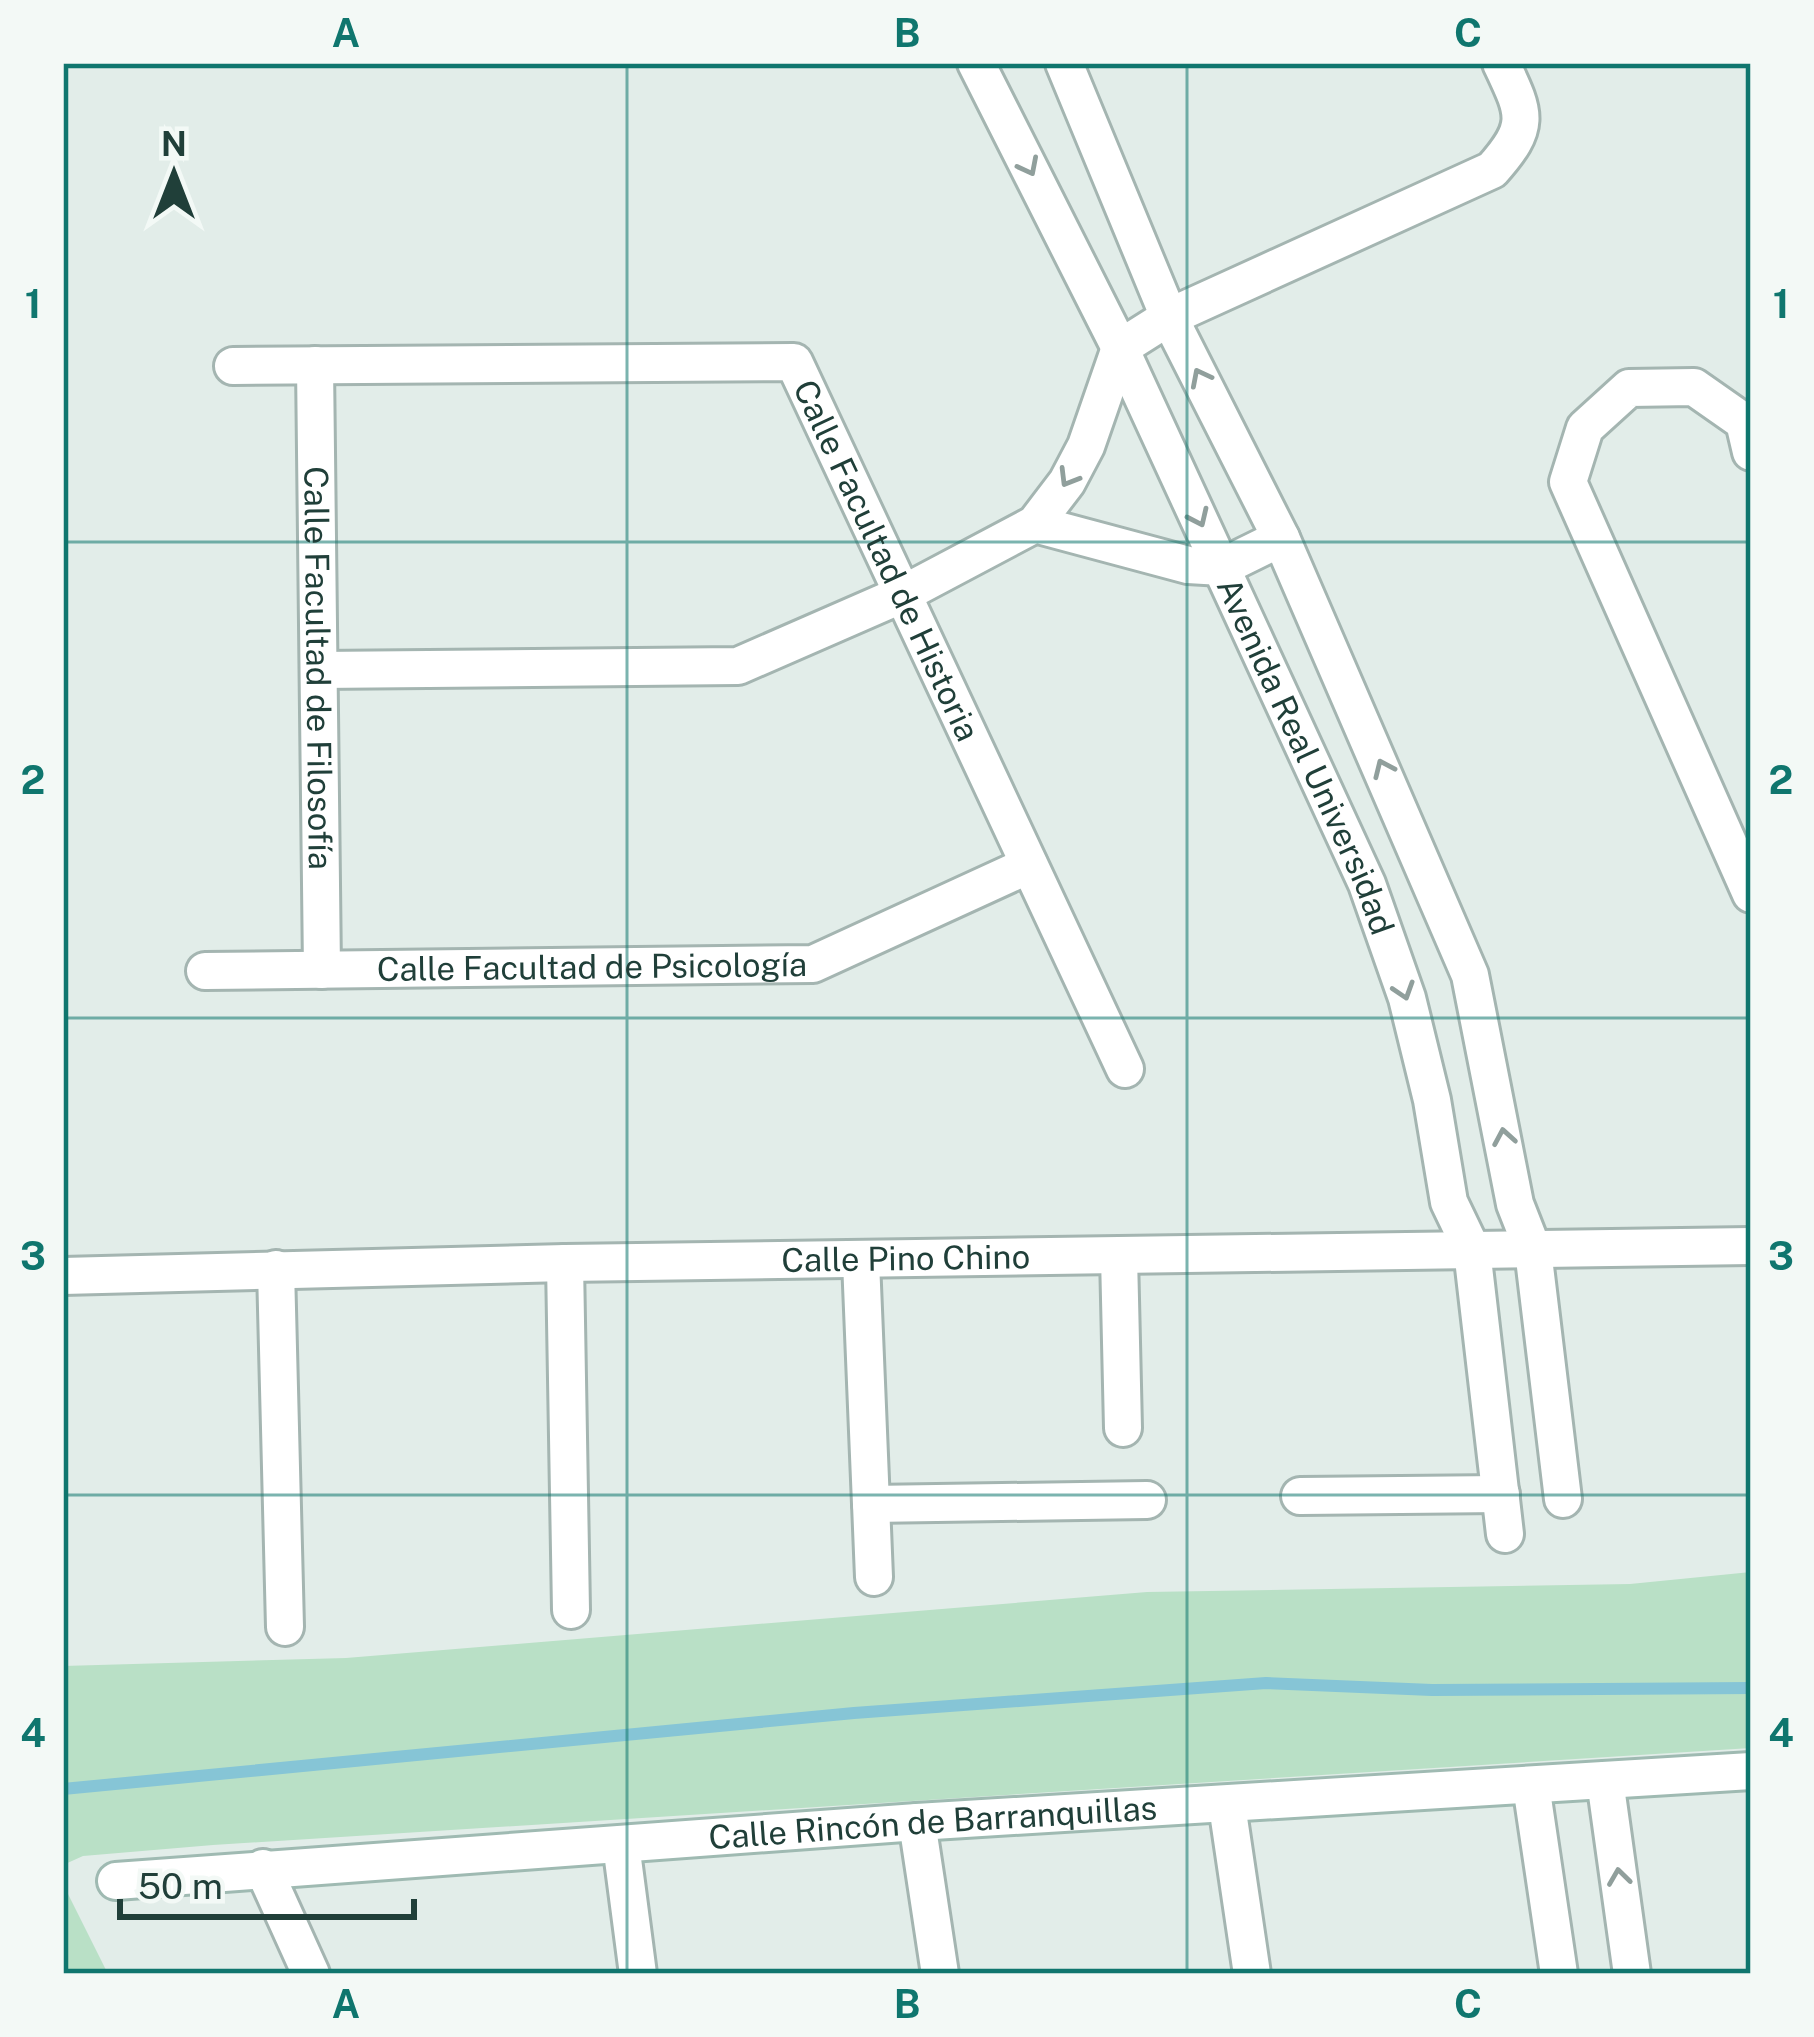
<svg xmlns="http://www.w3.org/2000/svg" width="1814" height="2037" viewBox="0 0 1814 2037" font-family="'Public Sans',sans-serif">
  <rect width="100%" height="100%" fill="#e2ede9"/>
  <!-- green -->
  <path fill="#b9e0c6" d="M1751 1572V1748L213 1845 83 1856 63 1865V1666L346 1658 1147 1592 1630 1584Z
    M63 1884 108 1974H63Z"/>
  <g fill="none" stroke-linecap="round" stroke-linejoin="round">
    <!-- stream -->
    <path stroke="#86c5d6" stroke-width="12" d="M63 1789 854 1713 1266 1683 1432 1690 1751 1688"/>
    <defs>
      <g id="street">
        <path id="s1" d="M976 63 1120 348 1367 884 1407 998 1432 1100 1449 1202 1472 1250 1505 1534"/>
        <path d="M1064 63 1169 317 1281 538 1470 975 1515 1204 1533 1250 1563 1499"/>
        <path id="s2" d="M315 365 322 970"/>
        <path id="s3" d="M233 366 794 362 1125 1069"/>
        <path d="M1751 452 1744 422 1694 387 1629 388 1585 428 1568 482 1751 894"/>
        <path d="M1035 524 1188 565 1222 567 1281 538"/>
        <path d="M319 670 738 666 903 594 1035 524 1067 482 1086 446 1120 348 1169 317 1492 170C1532 125 1525 114 1501 63"/>
        <path id="s4" d="M205 971 813 964 1029 865"/>
        <path d="M1119 1256 1123 1428"/>
        <path d="M861 1261 874 1577"/>
        <path d="M565 1263 571 1610"/>
        <path d="M276 1269 285 1627"/>
        <path id="s5" d="M63 1276 565 1263 1751 1246"/>
        <path d="M1300 1496 1501 1494"/>
        <path d="M871 1504 1147 1500"/>
        <path d="M1605 1780 1632 1974"/>
        <path d="M1531 1785 1559 1974"/>
        <path d="M1227 1805 1252 1974"/>
        <path d="M917 1822 940 1974"/>
        <path d="M621 1844 638 1974"/>
        <path d="M263 1868 311 1974"/>
      </g>
      <g id="secondary">
        <path id="s6" d="M116 1881 917 1822 1751 1771"/>
      </g>
    </defs>
    <!-- street casing -->
    <use href="#street" stroke="#a4b5b1" stroke-width="42"/>
    <!-- secondary casing -->
    <use href="#secondary" stroke="#9fbab2" stroke-width="42"/>
    <!-- street -->
    <use href="#street" stroke="#fff" stroke-width="36"/>
    <!-- secondary -->
    <use href="#secondary" stroke="#fff" stroke-width="36"/>
  </g>
  <!-- one-way arrows -->
  <defs><path id="oneway-chevron" d="M-2-3.5L2.5 0L-2 3.5" fill="none" stroke-width="1.6" stroke-linecap="round" stroke-linejoin="round" transform="scale(3)"/></defs>
  <g stroke="#909f9c">
    <use href="#oneway-chevron" transform="translate(1029 167) rotate(63)"/>
    <use href="#oneway-chevron" transform="translate(1200 377) rotate(-117)"/>
    <use href="#oneway-chevron" transform="translate(1068 478) rotate(121)"/>
    <use href="#oneway-chevron" transform="translate(1199 518) rotate(65)"/>
    <use href="#oneway-chevron" transform="translate(1383 768) rotate(-114)"/>
    <use href="#oneway-chevron" transform="translate(1404 991) rotate(72)"/>
    <use href="#oneway-chevron" transform="translate(1504 1137) rotate(-100)"/>
    <use href="#oneway-chevron" transform="translate(1619 1877) rotate(-98)"/>
  </g>
  <!-- grid -->
  <path fill="none" stroke="#0f766e" stroke-width="3" stroke-opacity="0.55" d="M627 63V1974M1187 63V1974M63 542H1751M63 1018H1751M63 1495H1751"/>
  <g text-anchor="middle" dominant-baseline="central" stroke-width="9" stroke-linejoin="round" paint-order="stroke">
    <!-- street labels -->
    <g font-size="33" fill="#203f39" stroke="#f3f9f6">
      <text stroke="none"><textPath href="#s3" startOffset="780">Calle Facultad de Historia</textPath></text>
      <text stroke="none"><textPath href="#s2" startOffset="303">Calle Facultad de Filosofía</textPath></text>
      <text stroke="none"><textPath href="#s1" startOffset="768">Avenida Real Universidad</textPath></text>
      <text stroke="none"><textPath href="#s4" startOffset="387">Calle Facultad de Psicología</textPath></text>
      <text stroke="none"><textPath href="#s5" startOffset="843">Calle Pino Chino</textPath></text>
      <text stroke="none"><textPath href="#s6" startOffset="819">Calle Rincón de Barranquillas</textPath></text>
    </g>
  </g>
  <!-- border -->
  <rect width="1814" height="2037" fill="none" stroke="#f3f9f6" stroke-width="132"/>
  <!-- north arrow -->
  <g transform="translate(174 174)" stroke="#f3f9f6" stroke-width="9" paint-order="stroke">
  <path d="M0-9L21 45L0 30L-21 45Z" fill="#203f39"/>
  <text y="-18" font-size="33" font-weight="bold" text-anchor="middle" fill="#203f39">N</text>
  </g>
  <!-- scale -->
  <path d="M120 1899v18h294v-18" fill="none" stroke="#203f39" stroke-width="6"/>
  <text x="138" y="1899" font-size="36" fill="#203f39" stroke="#f3f9f6" stroke-width="9" paint-order="stroke">50 m</text>
  <rect x="66" y="66" width="1682" height="1905" fill="none" stroke="#0f766e" stroke-width="4.5"/>
  <g font-size="39" text-anchor="middle" font-weight="bold" fill="#0f766e">
    <text x="346" y="47">A</text>
    <text x="907" y="47">B</text>
    <text x="1468" y="47">C</text>
    <text x="33" y="318">1</text>
    <text x="1781" y="318">1</text>
    <text x="33" y="794">2</text>
    <text x="1781" y="794">2</text>
    <text x="33" y="1270">3</text>
    <text x="1781" y="1270">3</text>
    <text x="33" y="1747">4</text>
    <text x="1781" y="1747">4</text>
    <text x="346" y="2018">A</text>
    <text x="907" y="2018">B</text>
    <text x="1468" y="2018">C</text>
  </g>
</svg>
